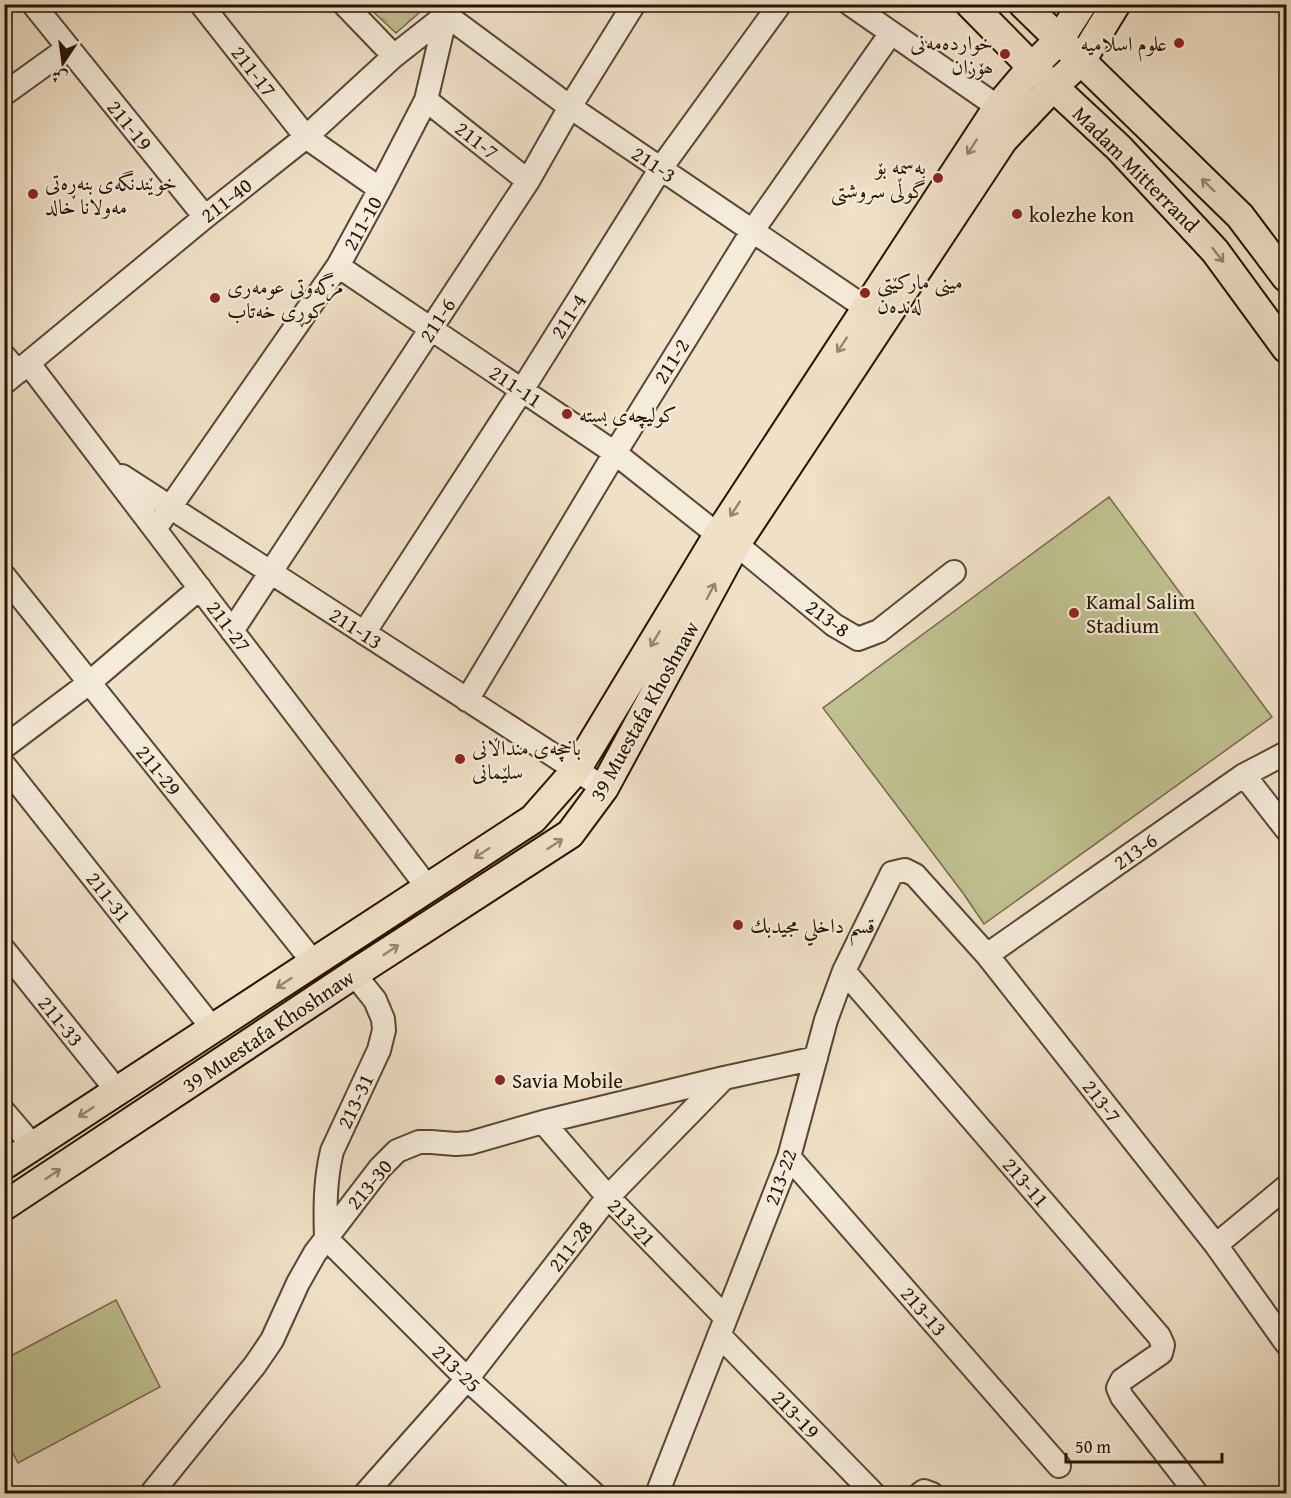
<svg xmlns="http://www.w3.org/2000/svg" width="1291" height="1498" viewBox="0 0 1291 1498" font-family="'Gentium Book Plus',Amiri,serif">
  <defs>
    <pattern id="park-crowns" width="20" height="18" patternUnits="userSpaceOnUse" patternTransform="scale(1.5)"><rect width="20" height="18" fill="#c0c191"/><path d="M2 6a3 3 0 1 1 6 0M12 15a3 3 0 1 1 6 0" fill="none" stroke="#a5a57b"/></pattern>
  </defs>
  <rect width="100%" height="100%" fill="#f0e0c7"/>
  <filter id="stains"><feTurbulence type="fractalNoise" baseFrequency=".00333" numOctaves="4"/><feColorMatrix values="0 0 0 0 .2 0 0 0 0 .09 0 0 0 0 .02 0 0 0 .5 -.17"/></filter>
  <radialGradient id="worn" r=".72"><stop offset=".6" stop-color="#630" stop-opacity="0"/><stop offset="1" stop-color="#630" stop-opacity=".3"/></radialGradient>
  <!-- grass -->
  <path fill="#c0c191" stroke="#746a48" stroke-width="1.5" d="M1109 497 1272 717 984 924 963 893 823 708Z
    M116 1300 160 1387 18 1463 5 1438V1359Z"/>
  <!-- park -->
  <path fill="url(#park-crowns)" stroke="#746a48" stroke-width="1.5" d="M366 5H428L396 33Z"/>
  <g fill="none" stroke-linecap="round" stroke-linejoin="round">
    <defs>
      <path id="minor" d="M33 4 205 217
        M201 4 306 137 380 189
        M344 4 394 56
        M850 4 998 107
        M446 15 570 107 866 308
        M4 94 68 48
        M426 100 528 181
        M338 266 615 453 718 535
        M4 356 18 372
        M29 364 428 888
        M4 383 205 217 306 137 394 56 446 15 449 10
        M122 476 604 788
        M155 529 338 266 380 189 426 100 446 15
        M736 544 834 625 858 639 879 631 954 572
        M4 576 314 963
        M232 631 528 181 570 107 634 4
        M364 633 522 390 661 168 780 4
        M467 700 615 453 753 230 891 33
        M4 747 89 683 200 588
        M4 765 213 1029
        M1244 775 1286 829
        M4 950 118 1092
        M987 955 1244 775 1286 753
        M844 971 1159 1336 1163 1345 1161 1353 1122 1380 1118 1388 1122 1397 1197 1494
        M354 974 375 1000 383 1019 384 1030 379 1050 332 1151C325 1180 325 1208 326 1238L467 1379 594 1494
        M4 1112 33 1146
        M543 1122 608 1197 726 1318
        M789 1157 1059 1466
        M1216 1245 1286 1187
        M719 1335 874 1494
        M151 1494 255 1365 272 1340 298 1283 315 1253 380 1168 397 1151 419 1142H431L456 1144 470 1143 543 1122 724 1078
        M365 1494 467 1379 608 1197 724 1078 816 1058
        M657 1494 789 1157 826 1020 844 971 892 873 905 870 915 875 987 955 1216 1245 1286 1343
        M920 1494 924 1491 932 1494"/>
      <path id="major" d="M970 4 1032 67 1119 148 1215 251 1286 348
        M1023 4 1240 216 1286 277
        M4 1165 533 819 576 770 718 535 998 107 1032 67 1059 40 1082 4
        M4 1206 354 974 570 834 604 788 736 544 1003 140 1053 87 1081 61 1116 4"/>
    </defs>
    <!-- minor casing -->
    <use href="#minor" stroke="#594632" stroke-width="26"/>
    <!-- major casing -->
    <use href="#major" stroke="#271300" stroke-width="32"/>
    <!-- minor -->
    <use href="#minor" stroke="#f5ebdb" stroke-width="22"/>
    <!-- major -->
    <use href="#major" stroke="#f0e0c7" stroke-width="28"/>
  </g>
  <!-- one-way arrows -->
  <defs><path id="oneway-shaft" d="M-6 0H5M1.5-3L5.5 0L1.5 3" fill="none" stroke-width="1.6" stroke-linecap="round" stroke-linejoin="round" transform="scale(1.5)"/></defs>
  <g stroke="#96846d">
    <use href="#oneway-shaft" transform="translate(972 147) rotate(123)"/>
    <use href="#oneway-shaft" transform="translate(1208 185) rotate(-136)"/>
    <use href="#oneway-shaft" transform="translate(1218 255) rotate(52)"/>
    <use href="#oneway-shaft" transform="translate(842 345) rotate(123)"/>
    <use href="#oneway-shaft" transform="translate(735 509) rotate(123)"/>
    <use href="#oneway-shaft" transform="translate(711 591) rotate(-62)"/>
    <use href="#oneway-shaft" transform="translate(655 639) rotate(121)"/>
    <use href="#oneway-shaft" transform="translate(555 844) rotate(-33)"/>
    <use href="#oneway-shaft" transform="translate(482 853) rotate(147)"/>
    <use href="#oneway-shaft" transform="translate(391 950) rotate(-33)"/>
    <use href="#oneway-shaft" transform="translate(284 983) rotate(147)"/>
    <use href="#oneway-shaft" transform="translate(86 1112) rotate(147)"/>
    <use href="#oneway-shaft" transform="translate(53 1174) rotate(-34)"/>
  </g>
  <!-- markers -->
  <g fill="#8f2418" stroke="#f5ebdb" stroke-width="2">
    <circle cx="1179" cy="43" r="6"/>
    <circle cx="1005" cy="54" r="6"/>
    <circle cx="938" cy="178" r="6"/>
    <circle cx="33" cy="194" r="6"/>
    <circle cx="1017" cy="214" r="6"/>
    <circle cx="865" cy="293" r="6"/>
    <circle cx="215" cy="298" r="6"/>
    <circle cx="567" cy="414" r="6"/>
    <circle cx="1074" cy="613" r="6"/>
    <circle cx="460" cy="759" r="6"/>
    <circle cx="738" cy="925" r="6"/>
    <circle cx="500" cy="1080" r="6"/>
  </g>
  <g text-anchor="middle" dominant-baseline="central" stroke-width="4.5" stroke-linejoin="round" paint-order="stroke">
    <!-- poi labels -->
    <g font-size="21" fill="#271300" stroke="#f5ebdb" text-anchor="start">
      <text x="993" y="42" text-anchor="end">خواردە‌مە‌نی<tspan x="993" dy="24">ھۆزان</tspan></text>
      <text x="1167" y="43" text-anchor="end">علوم اسلاميه</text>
      <text x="926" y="166" text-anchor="end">بە‌سمە‌ بۆ<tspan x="926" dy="24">گوڵی سروشتی</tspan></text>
      <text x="45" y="182">خوێندنگەی بنەڕەتی<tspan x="45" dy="24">مەولانا خالد</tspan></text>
      <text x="1029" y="214">kolezhe kon</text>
      <text x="877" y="281">مینی ماركێتی<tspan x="877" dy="24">لە‌ندە‌ن</tspan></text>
      <text x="227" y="286">مزگەوتی عومەری<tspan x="227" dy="24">کوڕی خەتاب</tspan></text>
      <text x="579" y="414">كولیچە‌ی بستە</text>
      <text x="1086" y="601">Kamal Salim<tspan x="1086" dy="24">Stadium</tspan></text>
      <text x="472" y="747">باخچەی منداڵانی<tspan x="472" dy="24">سلێمانی</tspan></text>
      <text x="750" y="925">قسم داخلي مجيدبك</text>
      <text x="512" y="1080">Savia Mobile</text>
    </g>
    <!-- street labels -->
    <g font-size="21" fill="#271300" stroke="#f5ebdb">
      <text transform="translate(254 71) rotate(52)">211-17</text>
      <text transform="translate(130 125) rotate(51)">211-19</text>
      <text transform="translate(477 140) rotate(38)">211-7</text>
      <text transform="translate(654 164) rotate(34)">211-3</text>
      <text transform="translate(1136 169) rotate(45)">Madam Mitterrand</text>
      <text transform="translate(226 200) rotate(-38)">211-40</text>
      <text transform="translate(362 223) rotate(-61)">211-10</text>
      <text transform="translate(568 316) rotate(-58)">211-4</text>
      <text transform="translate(437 320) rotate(-57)">211-6</text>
      <text transform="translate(671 361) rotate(-58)">211-2</text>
      <text transform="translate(516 386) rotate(34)">211-11</text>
      <text transform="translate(828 618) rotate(36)">213-8</text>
      <text transform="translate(229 626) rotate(53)">211-27</text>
      <text transform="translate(356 628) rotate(33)">211-13</text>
      <text transform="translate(644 711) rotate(-61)">39 Muestafa Khoshnaw</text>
      <text transform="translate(159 770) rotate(51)">211-29</text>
      <text transform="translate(1135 851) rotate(-35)">213-6</text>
      <text transform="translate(109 897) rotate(52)">211-31</text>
      <text transform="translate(61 1021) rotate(51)">211-33</text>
      <text transform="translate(268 1031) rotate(-34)">39 Muestafa Khoshnaw</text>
      <text transform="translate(355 1101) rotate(-65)">213-31</text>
      <text transform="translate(1102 1101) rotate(52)">213-7</text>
      <text transform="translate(780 1177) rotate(-70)">213-22</text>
      <text transform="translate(1026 1182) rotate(49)">213-11</text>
      <text transform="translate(369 1184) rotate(-50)">213-30</text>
      <text transform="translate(632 1222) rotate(46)">213-21</text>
      <text transform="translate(570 1246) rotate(-52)">211-28</text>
      <text transform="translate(924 1311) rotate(49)">213-13</text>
      <text transform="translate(457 1368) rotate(44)">213-25</text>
      <text transform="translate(796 1414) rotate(46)">213-19</text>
    </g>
  </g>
  <!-- margin -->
  <rect width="1291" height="1498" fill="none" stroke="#f0e0c7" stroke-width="24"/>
  <rect x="6" y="6" width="1279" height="1486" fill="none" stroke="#271300" stroke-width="3"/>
  <rect x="12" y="12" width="1267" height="1474" fill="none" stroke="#271300" stroke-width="1.5"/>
  <!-- north arrow -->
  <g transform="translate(63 63) rotate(193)" stroke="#f5ebdb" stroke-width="4.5" paint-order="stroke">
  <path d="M0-4.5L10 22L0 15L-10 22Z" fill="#271300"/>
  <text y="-9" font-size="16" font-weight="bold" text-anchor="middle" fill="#271300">ش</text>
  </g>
  <!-- scale -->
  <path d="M1066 1453v9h156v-9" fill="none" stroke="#271300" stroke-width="3"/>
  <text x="1075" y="1453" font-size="18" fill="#271300" stroke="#f5ebdb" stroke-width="4.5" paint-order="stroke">50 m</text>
  <rect width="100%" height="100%" filter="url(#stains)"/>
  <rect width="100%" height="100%" fill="url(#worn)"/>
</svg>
